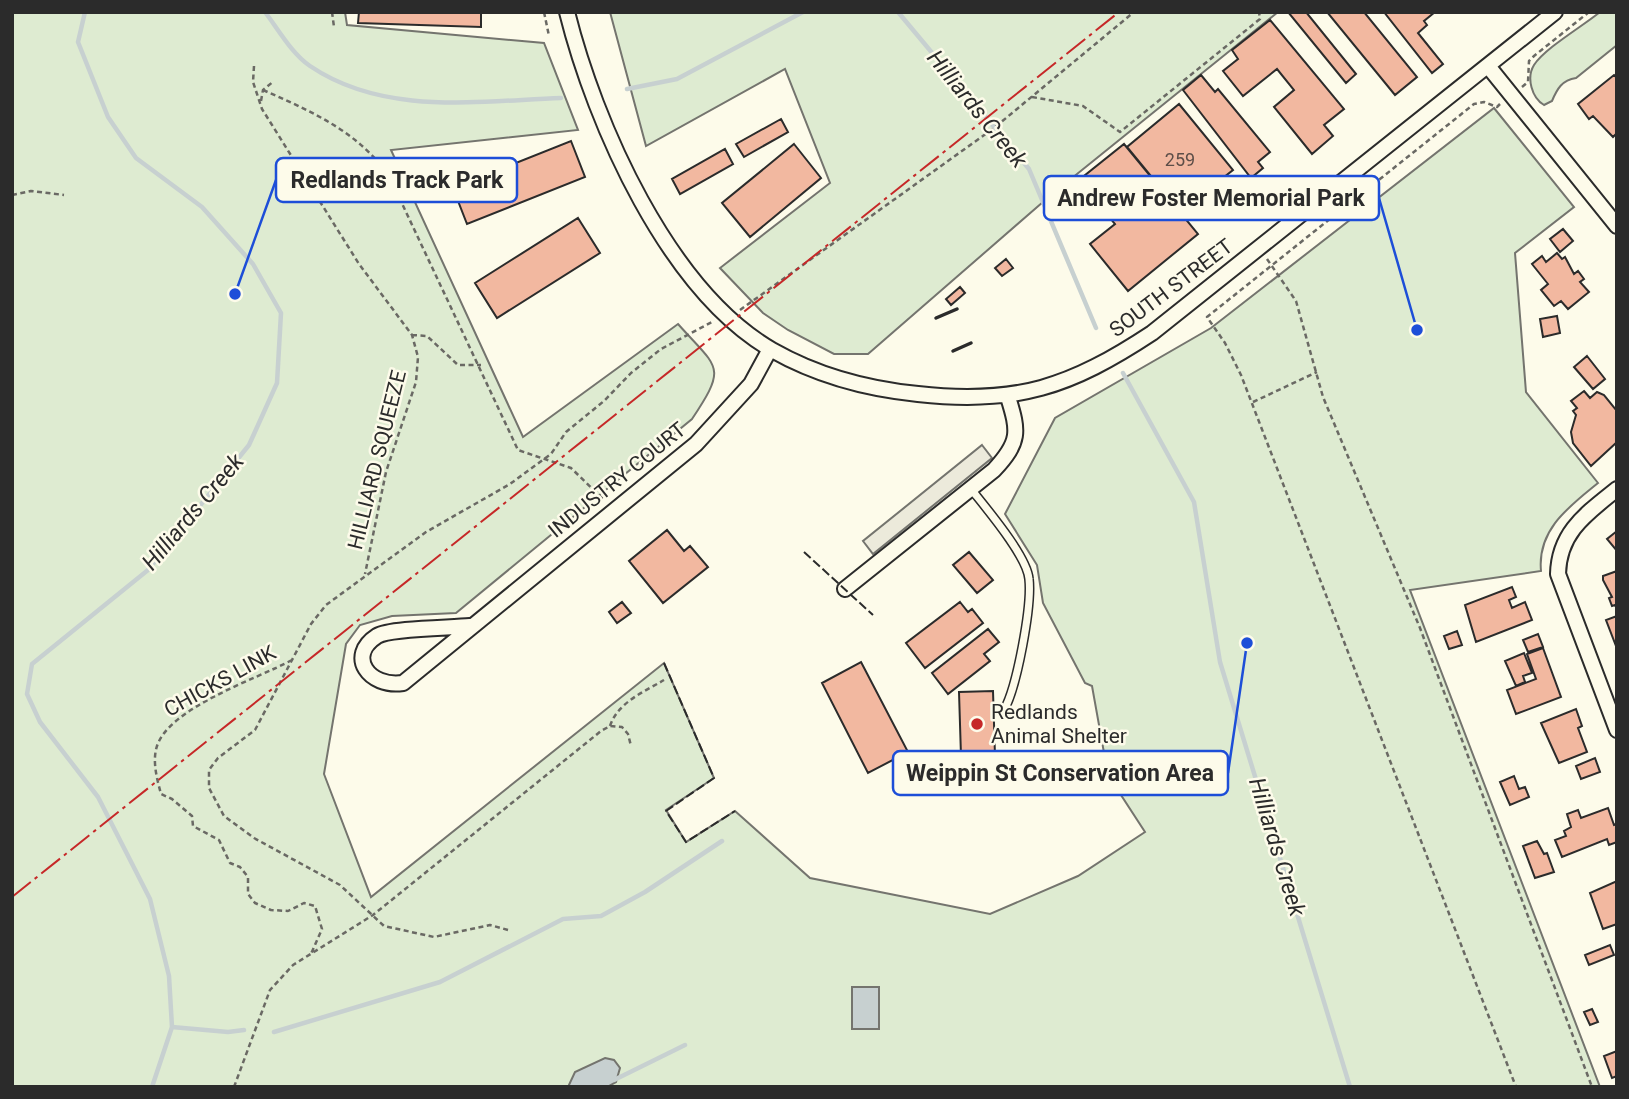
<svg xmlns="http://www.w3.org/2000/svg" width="1629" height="1099" viewBox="0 0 1629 1099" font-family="Roboto,sans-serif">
  <rect width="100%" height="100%" fill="#fdfbea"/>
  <!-- green -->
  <path fill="#deebd1" stroke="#74746e" stroke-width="2" d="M12 12H345L347 25 544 43 578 130 391 150 523 437 678 324C718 369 728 365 692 419L456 613 392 616 360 625 346 644 324 774 371 897 664 663 714 778 666 810 686 842 735 811 810 878 990 914 1078 876 1145 832 1108 775 1092 686 1085 683 1043 603 1037 565 1005 514 1055 418 1211 328 1494 108 1574 207 1515 253 1526 392 1598 483C1570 506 1537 529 1541 571L1410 590 1600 1087H12Z
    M610 12H1278L1051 195 868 354H834L788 330 763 313 720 268 830 183 785 69 646 146Z
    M1600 12H1617V45L1576 78C1562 80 1557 89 1552 101L1544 105C1532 98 1526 78 1534 65 1545 48 1583 26 1600 12Z"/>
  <!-- parking -->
  <path fill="#eceadb" stroke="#74746e" stroke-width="2" d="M982 445 992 458 873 554 863 541Z"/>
  <!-- water -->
  <path fill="#c7d0d0" stroke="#74746e" stroke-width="2" d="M852 987H879V1029H852Z
    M605 1058 614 1060 620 1068 616 1082 607 1087H568L575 1072Z"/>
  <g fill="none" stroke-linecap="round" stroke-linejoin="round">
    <!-- stream -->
    <path stroke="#c7d0d0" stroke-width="4.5" d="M85 12 78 42 108 117 136 158 202 207 253 264 281 313 277 383 249 445 148 570 32 664 27 694 40 722 98 797 150 899 169 976 172 1027 152 1087
      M265 12C278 29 292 54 310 66 384 116 477 101 561 98
      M898 12 1029 169 1096 328
      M627 89 677 79 803 12
      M1123 373 1194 502 1220 662 1350 1087
      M172 1027 228 1032 244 1030
      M274 1032 440 982 563 919 601 916 645 892 722 841
      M614 1080 685 1045"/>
  </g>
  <!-- building -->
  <path fill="#f2b8a0" stroke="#2b2b2b" stroke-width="2" d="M359 12H481V27L358 23Z
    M1288 12H1306L1356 74 1346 83Z
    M1327 12H1364L1417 77 1395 95Z
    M1384 12H1435L1424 21 1427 25 1418 33 1443 64 1432 73Z
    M1270 20 1344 109 1324 125 1333 136 1312 154 1274 107 1294 90 1277 69 1243 96 1223 71 1238 59 1232 50Z
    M1201 75 1215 92 1218 89 1270 152 1258 162 1263 168 1251 178 1183 90Z
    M1614 75 1617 78V133L1613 137 1593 116 1589 119 1578 104Z
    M1179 104 1233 170 1214 185 1221 194 1196 215 1172 186 1164 192 1127 147Z
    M781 119 788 132 744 157 736 144Z
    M571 141 585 177 467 224 453 188Z
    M794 144 821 178 750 237 722 203Z
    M1124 144 1198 234 1128 291 1090 244 1115 224 1079 180Z
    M725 149 733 164 680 194 672 179Z
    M578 218 600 253 497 318 475 283Z
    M1563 229 1573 241 1560 252 1550 239Z
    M1557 253 1562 259 1565 257 1574 274 1578 271 1584 279 1580 282 1589 292 1568 309 1561 301 1554 306 1541 290 1548 284 1532 264 1542 256 1546 262Z
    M1006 259 1013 268 1002 276 995 268Z
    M960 287 965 293 951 305 946 299Z
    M1557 316 1560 333 1543 337 1540 319Z
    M1587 356 1605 379 1593 389 1574 367Z
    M1584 391 1590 398 1597 392 1604 395 1617 411V442L1591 466 1573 443 1571 432 1576 415 1573 411 1577 408 1571 401Z
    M667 530 684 551 690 546 708 567 663 603 629 561Z
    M1617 531V551L1607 539Z
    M969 552 993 580 977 593 953 565Z
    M1617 571V609L1615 605 1612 606 1609 598 1612 597 1603 580V576Z
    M1512 587 1516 597 1509 600 1512 608 1525 602 1532 620 1476 642 1465 605Z
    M622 602 631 613 617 623 609 612Z
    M960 602 968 612 972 609 983 623 925 668 906 643Z
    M1617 616V646H1616L1606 620Z
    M988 629 999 642 984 654 990 661 948 694 932 673Z
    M1457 631 1462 645 1449 649 1444 636Z
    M1538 634 1543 647 1528 652 1523 640Z
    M1543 648 1561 697 1516 714 1507 690 1536 679 1527 654Z
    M1524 653 1532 673 1523 676 1525 682 1516 686 1505 661Z
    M861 662 908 752 868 773 822 683Z
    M993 691 995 756H961L959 692Z
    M1576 709 1582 726 1578 728 1587 752 1559 763 1541 723Z
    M1595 758 1600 772 1581 779 1576 766Z
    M1514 776 1519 789 1525 787 1529 797 1510 805 1500 782Z
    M1608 808 1614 825 1617 824V842L1609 845 1607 839 1562 857 1555 840 1566 836 1564 831 1571 827 1567 814 1578 810 1581 818Z
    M1537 841 1544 854 1547 853 1554 872 1535 878 1523 846Z
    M1617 881V924L1603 929 1590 893Z
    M1610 945 1614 955 1589 965 1585 955Z
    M1592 1009 1598 1022 1590 1025 1584 1012Z
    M1617 1051V1076L1612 1078 1604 1056Z"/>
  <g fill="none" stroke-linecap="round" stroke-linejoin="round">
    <defs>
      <path id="service" d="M971 489C986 508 1027 556 1029 579 1032 606 1017 687 1004 710"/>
      <path id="minor" d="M567 12C595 124 668 290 772 350 816 375 867 389 918 394 1017 405 1070 387 1152 333L1555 12
        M1488 66 1617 226
        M1617 489C1586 514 1559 532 1558 574L1617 730
        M845 589 994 470C1020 442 1019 432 1008 397
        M470 626C451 628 390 628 377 636 346 656 369 688 403 683L696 444 751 384 770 349"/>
    </defs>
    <!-- service casing -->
    <use href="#service" stroke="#2b2b2b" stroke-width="10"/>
    <!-- minor casing -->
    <use href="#minor" stroke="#2b2b2b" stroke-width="18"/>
    <!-- path -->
    <path stroke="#6a6964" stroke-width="2.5" stroke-dasharray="5 3.5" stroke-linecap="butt" d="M332 12 334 27
      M544 12 549 36
      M254 66 253 82 262 109 359 264 412 335 418 357 416 382 386 472 365 574
      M1522 87 1528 82 1529 61 1534 56 1589 12
      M263 90C311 111 361 133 390 178L518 450 571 468 605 501
      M1032 97 1083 106 1120 132 1260 19 1259 12
      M261 101 263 90 274 81
      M1500 104 1497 107 1484 102 1474 104 1207 317 1225 343 1241 375 1516 1087
      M12 195 31 191 64 195
      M1267 259 1296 301 1323 397 1420 628 1592 1087
      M740 310 994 128 1134 12
      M412 335 427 336 458 365H481
      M1253 402 1317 372
      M292 660C257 679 170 707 157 746 152 761 157 779 161 794L172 799 192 816 193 826 219 840 230 863 240 867 248 877V894L255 903 271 910 288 911 304 903 315 906 322 929 311 954
      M610 726C618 702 644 692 664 680
      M508 930 490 925 434 937 384 926 340 885 254 838 224 816 209 788V770L218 758 255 730 311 624 326 605 426 532 510 484 551 454 566 432 604 401 631 373 661 349 712 322
      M234 1087 270 990 293 965 373 915 601 731 610 726 622 727 628 734 631 746"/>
    <!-- service -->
    <use href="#service" stroke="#fdfbea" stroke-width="7"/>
    <!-- minor -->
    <use href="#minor" stroke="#fdfbea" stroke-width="14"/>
    <!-- fence -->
    <path stroke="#2b2b2b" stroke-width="2" stroke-dasharray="9 3.5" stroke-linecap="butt" d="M804 552 873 615
      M664 663 714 778 666 811 686 842 735 811"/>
    <!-- wall -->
    <path stroke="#2b2b2b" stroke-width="3.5" d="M936 318 957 309
      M953 351 971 343"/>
    <!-- power -->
    <path stroke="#c62828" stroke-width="2" stroke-dasharray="24 5 3.5 5" stroke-linecap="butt" d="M12 897 1119 12"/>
  </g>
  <!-- markers -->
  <circle fill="#c62828" stroke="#fdfbea" stroke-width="2.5" cx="977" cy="724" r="7"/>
  <g text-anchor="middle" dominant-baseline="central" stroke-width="5" stroke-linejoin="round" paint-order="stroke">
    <!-- number labels -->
    <g font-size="18" fill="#5d4e48">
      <text x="1180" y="159">259</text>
    </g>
    <!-- street labels -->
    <g font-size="21" fill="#2b2b2b" stroke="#fdfbea">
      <text transform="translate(1171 288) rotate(-37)">SOUTH STREET</text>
      <text transform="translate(377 460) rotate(-76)">HILLIARD SQUEEZE</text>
      <text transform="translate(617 480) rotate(-39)">INDUSTRY COURT</text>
      <text transform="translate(220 681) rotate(-29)">CHICKS LINK</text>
    </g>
    <!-- poi labels -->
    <g font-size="21" fill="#2b2b2b" stroke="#fdfbea" text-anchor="start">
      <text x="991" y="712">Redlands<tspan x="991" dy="24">Animal Shelter</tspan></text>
    </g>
    <!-- water labels -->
    <g font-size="23" font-style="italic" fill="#2b2b2b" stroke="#fdfbea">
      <text transform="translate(977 109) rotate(51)">Hilliards Creek</text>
      <text transform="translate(193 512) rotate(-50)">Hilliards Creek</text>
      <text transform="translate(1277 847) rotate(73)">Hilliards Creek</text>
    </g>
  </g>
  <!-- callouts -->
  <path fill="none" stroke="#1d4ed8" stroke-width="2.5" d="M235 294L276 180M1417 330L1379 198M1247 643L1228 773"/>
  <g fill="#1d4ed8" stroke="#fdfbea" stroke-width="2.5">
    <circle cx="235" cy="294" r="7"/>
    <circle cx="1417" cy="330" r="7"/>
    <circle cx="1247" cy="643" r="7"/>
  </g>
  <g fill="#fdfbea" stroke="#1d4ed8" stroke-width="2.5">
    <rect x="276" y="158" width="241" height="44" rx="7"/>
    <rect x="1044" y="176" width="335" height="44" rx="7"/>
    <rect x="893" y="751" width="335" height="44" rx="7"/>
  </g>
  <g font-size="23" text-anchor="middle" font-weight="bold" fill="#2b2b2b">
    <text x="397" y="188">Redlands Track Park</text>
    <text x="1211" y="206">Andrew Foster Memorial Park</text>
    <text x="1060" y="781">Weippin St Conservation Area</text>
  </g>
  <!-- border -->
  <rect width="1629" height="1099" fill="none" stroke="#2b2b2b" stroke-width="28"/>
</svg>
